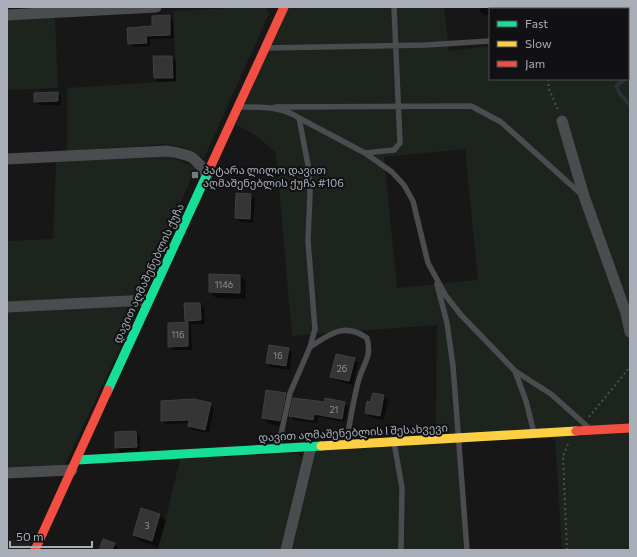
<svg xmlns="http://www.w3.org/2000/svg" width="637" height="557" viewBox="0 0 637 557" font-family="Commissioner,'Noto Sans Georgian',sans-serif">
  <rect width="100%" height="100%" fill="#171717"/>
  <!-- green -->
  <path fill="#1d241e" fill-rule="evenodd" d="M248 7 266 8 269 14 204 158 185 148 166 144 67 151V88L176 81 173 11Z
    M288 7H444L449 51 490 46V79H628V9H535V7H630V550H562L555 438 461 442 469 550H291L319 441 436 434 437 325 292 336 276 153C264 141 252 132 236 125ZM465 149 478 280 397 288 384 157Z
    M55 17 58 88 7 90V19Z
    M164 155 196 167 140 295 7 302V241L53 239 56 162Z
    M141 303 64 467 7 469V310Z
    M297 453 302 458 281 550H158L180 459Z
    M32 539 27 550H7V540Z"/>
  <!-- shadow -->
  <path fill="#0007" d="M480 7H499V9H490V15H484L480 11Z
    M169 16 173 20 174 38 150 39V46L133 47 129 43Z
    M172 57 176 61V81L159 82 155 78Z
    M57 93 61 97V105H39L35 102Z
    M251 195 255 199 253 223 240 222 236 218Z
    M210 275 240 276 246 282 245 299 216 298 210 292Z
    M200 304 204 308 205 324H189L191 327 192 350H173L169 346V324L188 323 186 320Z
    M288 349 292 353 290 370 271 367 267 363Z
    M354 359 358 363 353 385 335 380 331 376Z
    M285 394 291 400 286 426 269 424 263 418Z
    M373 394 384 396 388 400 384 420 370 417 366 413 371 403Z
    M325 403H344L348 407 345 422 318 417 317 423 294 420 290 416Z
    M210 404 214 408 209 433 193 430 189 426 190 423 166 424 162 420Z
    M136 432 140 436V451L120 452 116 448Z
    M142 510 160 515 166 521 158 547 140 541 134 535Z
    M114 544 118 547 117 550H100Z"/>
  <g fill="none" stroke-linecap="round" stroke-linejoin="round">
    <!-- stream -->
    <path stroke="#2a3239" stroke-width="3.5" d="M628 76 630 73
      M625 79 616 86 620 94 630 105"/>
  </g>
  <!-- building -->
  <path fill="#353536" stroke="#3f4043" d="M170 15V35L146 36 147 43 128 44 127 28 152 26V16Z
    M153 56H172L173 78H154Z
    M58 92V101L34 102V93Z
    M236 193 251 194 250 219 235 218Z
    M209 274 240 275V293L209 292Z
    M184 303H200L201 320 185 321Z
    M188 322V346L168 347V323Z
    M269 345 289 348 286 366 266 363Z
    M336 354 355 358 349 381 330 377Z
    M266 390 286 393 280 421 262 418Z
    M373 393 384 395 380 416 365 413 367 401 370 402Z
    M293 398 325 402V398L345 402 342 419 314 414 313 420 289 416Z
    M194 399 211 403 205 430 188 426 189 420 161 421V401Z
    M136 431 137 447 115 448V432Z
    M141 508 160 514 152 541 133 535Z
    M103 539 115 543 112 550H99Z"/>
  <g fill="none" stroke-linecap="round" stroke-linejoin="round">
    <!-- path -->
    <path stroke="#4d4e52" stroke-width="2" stroke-dasharray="2 3" stroke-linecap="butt" d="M539 7V9
      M548 79 549 89 559 112
      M589 417 630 367
      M567 550 563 456 568 444"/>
    <!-- lane -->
    <path stroke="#4b4c50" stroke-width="5.5" d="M266 48 426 45 490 41
      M239 107C259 107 282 106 299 118L308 165 310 193 308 241 315 329 310 347 290 393 278 448
      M275 107 471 106 501 122 581 194
      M299 118 365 153 392 172 404 185 413 201 428 263 446 296 461 315 515 371 551 394 588 427
      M365 153 394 150 400 143 394 7
      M437 284 447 323 453 366 467 550
      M310 347C330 334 344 322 367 338 372 357 364 362 359 379 353 400 350 423 346 444
      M515 371 526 401 534 433
      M394 442 402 488 401 550"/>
    <!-- street -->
    <path stroke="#4b4c50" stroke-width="11" d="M7 15 156 7
      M562 121 584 196 626 313 630 332
      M7 159 167 151C190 155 194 155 207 175
      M7 307 148 300
      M7 473 72 470
      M286 550 311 447"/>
    <!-- fast -->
    <path stroke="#16e098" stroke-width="9" d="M108 390 208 172
      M77 460 321 446"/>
    <!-- slow -->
    <path stroke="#ffcf43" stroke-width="9" d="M321 446 576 431"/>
    <!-- jam -->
    <path stroke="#f24e42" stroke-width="9" d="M208 172 284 7
      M576 431 630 428
      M35 550 108 390"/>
  </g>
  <!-- markers -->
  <rect fill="#757880" stroke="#111113" stroke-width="1.5" x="191" y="171" width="8" height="8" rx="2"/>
  <g text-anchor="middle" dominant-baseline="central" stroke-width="4" stroke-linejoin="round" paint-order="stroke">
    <!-- number labels -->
    <g font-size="9" fill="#8b8f98">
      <text x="224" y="284">114ბ</text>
      <text x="178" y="334">116</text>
      <text x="278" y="355">16</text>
      <text x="342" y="368">26</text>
      <text x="334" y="409">21</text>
      <text x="147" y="525">3</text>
    </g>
    <!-- poi labels -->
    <g font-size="11" fill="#a8adb8" stroke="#111113" text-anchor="start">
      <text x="203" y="169">პატარა ლილო დავით<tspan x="203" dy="13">აღმაშენებლის ქუჩა #106</tspan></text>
    </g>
    <!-- street labels -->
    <g font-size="11" fill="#a8adb8" stroke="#111113">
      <text transform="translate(148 273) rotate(-65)">დავით აღმაშენებლის ქუჩა</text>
      <text transform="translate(353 432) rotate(-3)">დავით აღმაშენებლის I შესახვევი</text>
    </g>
  </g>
  <!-- border -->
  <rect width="637" height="557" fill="none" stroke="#a8adb8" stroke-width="16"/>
  <!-- legend -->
  <rect x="489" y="8" width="140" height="72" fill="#111113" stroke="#4d4f55"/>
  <rect x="497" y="21" width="20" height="6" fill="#16e098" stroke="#4d4f55"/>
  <text x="525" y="28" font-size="12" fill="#a8adb8">Fast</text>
  <rect x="497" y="41" width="20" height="6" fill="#ffcf43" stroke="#4d4f55"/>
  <text x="525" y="48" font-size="12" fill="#a8adb8">Slow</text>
  <rect x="497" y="61" width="20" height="6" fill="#f24e42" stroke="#4d4f55"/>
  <text x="525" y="68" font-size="12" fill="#a8adb8">Jam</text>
  <!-- scale -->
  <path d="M10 541v6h82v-6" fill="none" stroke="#a8adb8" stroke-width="2"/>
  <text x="16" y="541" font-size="12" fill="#a8adb8" stroke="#111113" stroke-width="3" paint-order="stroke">50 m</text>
</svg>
